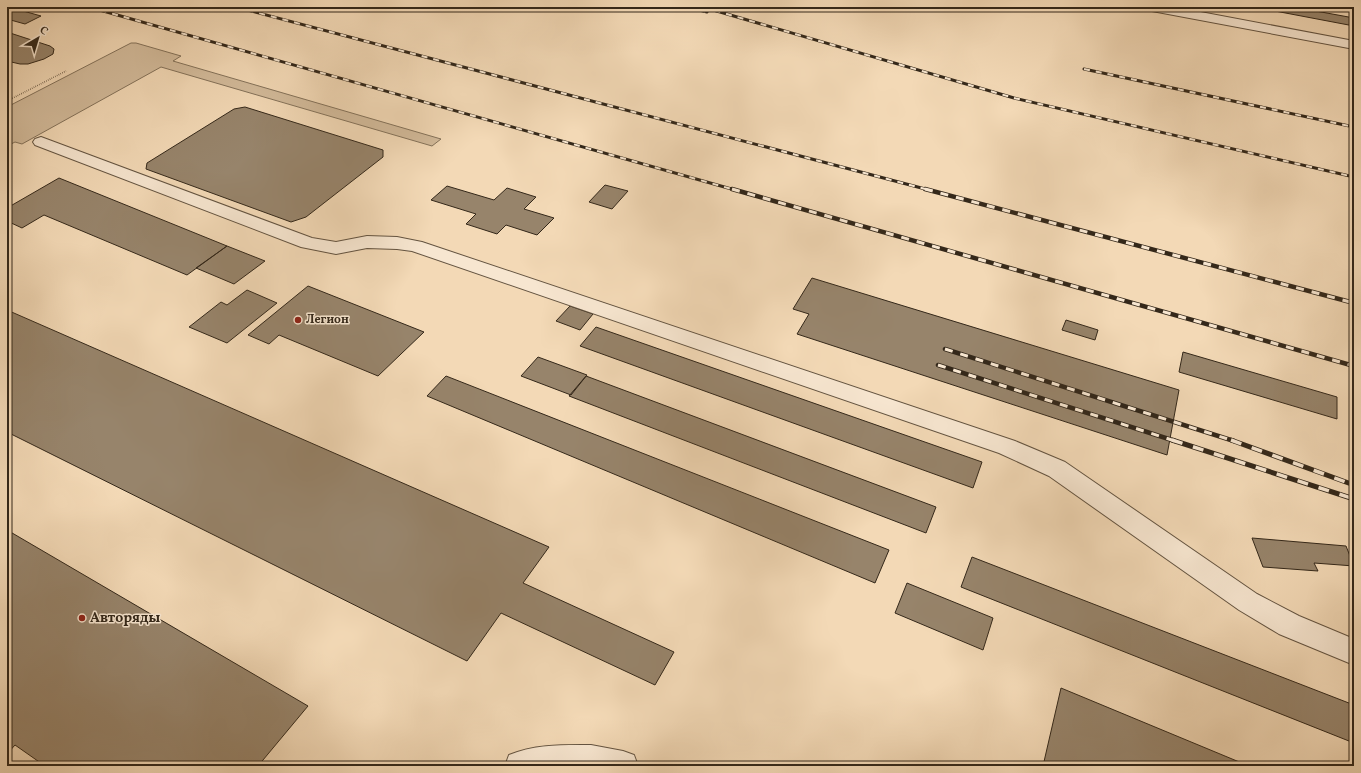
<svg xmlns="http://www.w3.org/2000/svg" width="1361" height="773" viewBox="0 0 1361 773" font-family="Vollkorn,serif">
  <rect width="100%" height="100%" fill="#f3d9b6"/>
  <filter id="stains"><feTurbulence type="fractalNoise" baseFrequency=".005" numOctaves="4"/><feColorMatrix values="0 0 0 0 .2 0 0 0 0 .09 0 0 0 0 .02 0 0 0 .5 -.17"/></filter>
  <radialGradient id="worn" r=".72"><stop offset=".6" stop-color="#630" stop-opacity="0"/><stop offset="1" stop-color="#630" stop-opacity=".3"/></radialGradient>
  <!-- green -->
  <path fill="#d3bb9b" stroke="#84725a" d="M131 43H136L181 56 173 61 441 139 432 146 161 67 22 144 15 142 7 146V107Z"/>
  <!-- building -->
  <path fill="#97846b" stroke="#34281a" d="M7 7H9L41 16 25 24 7 19Z
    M1276 7H1294L1354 18V26L1275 11Z
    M7 32 50 46 54 49 53 54 44 59 28 64H20L7 61Z
    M245 107 383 150V157L306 217 291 222 146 169 147 163 234 109Z
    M59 178 227 246 187 275 44 215 22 228 7 221V208Z
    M605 185 628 191 612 209 589 202Z
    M447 186 494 200 507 188 536 197 524 209 554 218 537 235 506 225 497 234 466 224 476 214 431 200Z
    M227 246 265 261 234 284 196 268Z
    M812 278 1179 390 1167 455 797 334 809 314 793 309Z
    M308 286 424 332 378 376 279 335 269 344 248 335Z
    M247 290 277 303 227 343 189 327 221 302 227 305Z
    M570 306 593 314 580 330 556 321Z
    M7 310 549 547 523 583 674 652 655 685 501 613 467 661 7 432Z
    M1066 320 1098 330 1095 340 1062 330Z
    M596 327 982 462 973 488 580 346Z
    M1183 352 1337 397V419L1179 372Z
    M538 357 587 375 571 395 521 376Z
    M446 376 889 550 875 583 427 396Z
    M586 376 936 507 926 533 569 396Z
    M7 530 308 706 258 766H45L15 745 7 754Z
    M1252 538 1346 546 1354 566 1314 563 1318 571 1263 567Z
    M972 557 1354 705V743L961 587Z
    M907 583 993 618 983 650 895 613Z
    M1061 688 1249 766H1043Z"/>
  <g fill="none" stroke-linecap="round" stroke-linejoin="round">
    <defs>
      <path id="minor" d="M1145 7H1174L1354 41V49L1152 11 1147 10Z
        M41 137 312 238 336 242 367 236 397 237 422 242 1015 441 1065 462 1257 594 1299 616 1354 639V665L1279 634 1239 610 1049 476 999 453 412 251 397 249 367 248 336 254 301 247 35 145 33 142 35 139Z
        M591 745 623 751 634 755 638 766H505L509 755C535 744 563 745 591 745Z"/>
    </defs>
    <!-- minor casing -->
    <use href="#minor" stroke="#645441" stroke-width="2"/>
    <!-- path -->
    <path stroke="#34281a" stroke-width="1.5" stroke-dasharray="0.5 1.5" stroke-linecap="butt" d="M7 101 66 71"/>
    <!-- minor -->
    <use href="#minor" fill="#f7e6d0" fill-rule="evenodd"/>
    <defs>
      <path id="rail-far2" d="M89 7 735 190
        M236 7 929 190
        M688 7 707 12
        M703 7 1014 98 1354 177
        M1084 69 1354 127"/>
      <path id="rail-far1" d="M732 189 1354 366
        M925 189 1354 303
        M945 349 1234 441
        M938 365 1175 441"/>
      <path id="rail" d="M1172 440 1354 499
        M1231 440 1354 485"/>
    </defs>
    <!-- rail-far2 casing -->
    <use href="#rail-far2" stroke="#34281a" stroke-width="3"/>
    <!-- rail-far1 casing -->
    <use href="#rail-far1" stroke="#34281a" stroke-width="4.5"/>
    <!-- rail casing -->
    <use href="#rail" stroke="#34281a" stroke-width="5"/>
    <!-- rail-far2 -->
    <use href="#rail-far2" stroke="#f7e6d0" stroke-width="2" stroke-dasharray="6" stroke-linecap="butt"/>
    <!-- rail-far1 -->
    <use href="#rail-far1" stroke="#f7e6d0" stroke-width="3" stroke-dasharray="8" stroke-linecap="butt"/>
    <!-- rail -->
    <use href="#rail" stroke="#f7e6d0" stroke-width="3.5" stroke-dasharray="11" stroke-linecap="butt"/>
  </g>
  <!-- markers -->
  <g fill="#8f2418" stroke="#f7e6d0" stroke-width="1.5">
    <circle cx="298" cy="320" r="4"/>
    <circle cx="82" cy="618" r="4"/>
  </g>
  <g text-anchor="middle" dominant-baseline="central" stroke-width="3" stroke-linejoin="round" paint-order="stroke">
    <!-- poi labels -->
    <g font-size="12" font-weight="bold" fill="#34281a" stroke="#f7e6d0" text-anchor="start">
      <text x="306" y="320">Легион</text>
    </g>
    <!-- near-poi labels -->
    <g font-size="14" font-weight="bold" fill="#34281a" stroke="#f7e6d0" text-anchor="start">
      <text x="90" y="618">Авторяды</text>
    </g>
  </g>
  <!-- margin -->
  <rect width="1361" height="773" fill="none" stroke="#f3d9b6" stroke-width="24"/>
  <rect x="8" y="8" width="1345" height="757" fill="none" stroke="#34281a" stroke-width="2"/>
  <rect x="12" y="12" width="1337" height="749" fill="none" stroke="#34281a"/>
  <!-- north arrow -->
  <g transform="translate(38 38) rotate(38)" stroke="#f7e6d0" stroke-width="3" paint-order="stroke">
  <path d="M0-3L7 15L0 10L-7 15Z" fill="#34281a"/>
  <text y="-6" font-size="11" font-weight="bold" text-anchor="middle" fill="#34281a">С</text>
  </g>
  <rect width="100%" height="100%" filter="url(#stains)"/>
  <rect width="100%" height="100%" fill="url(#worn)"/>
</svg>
